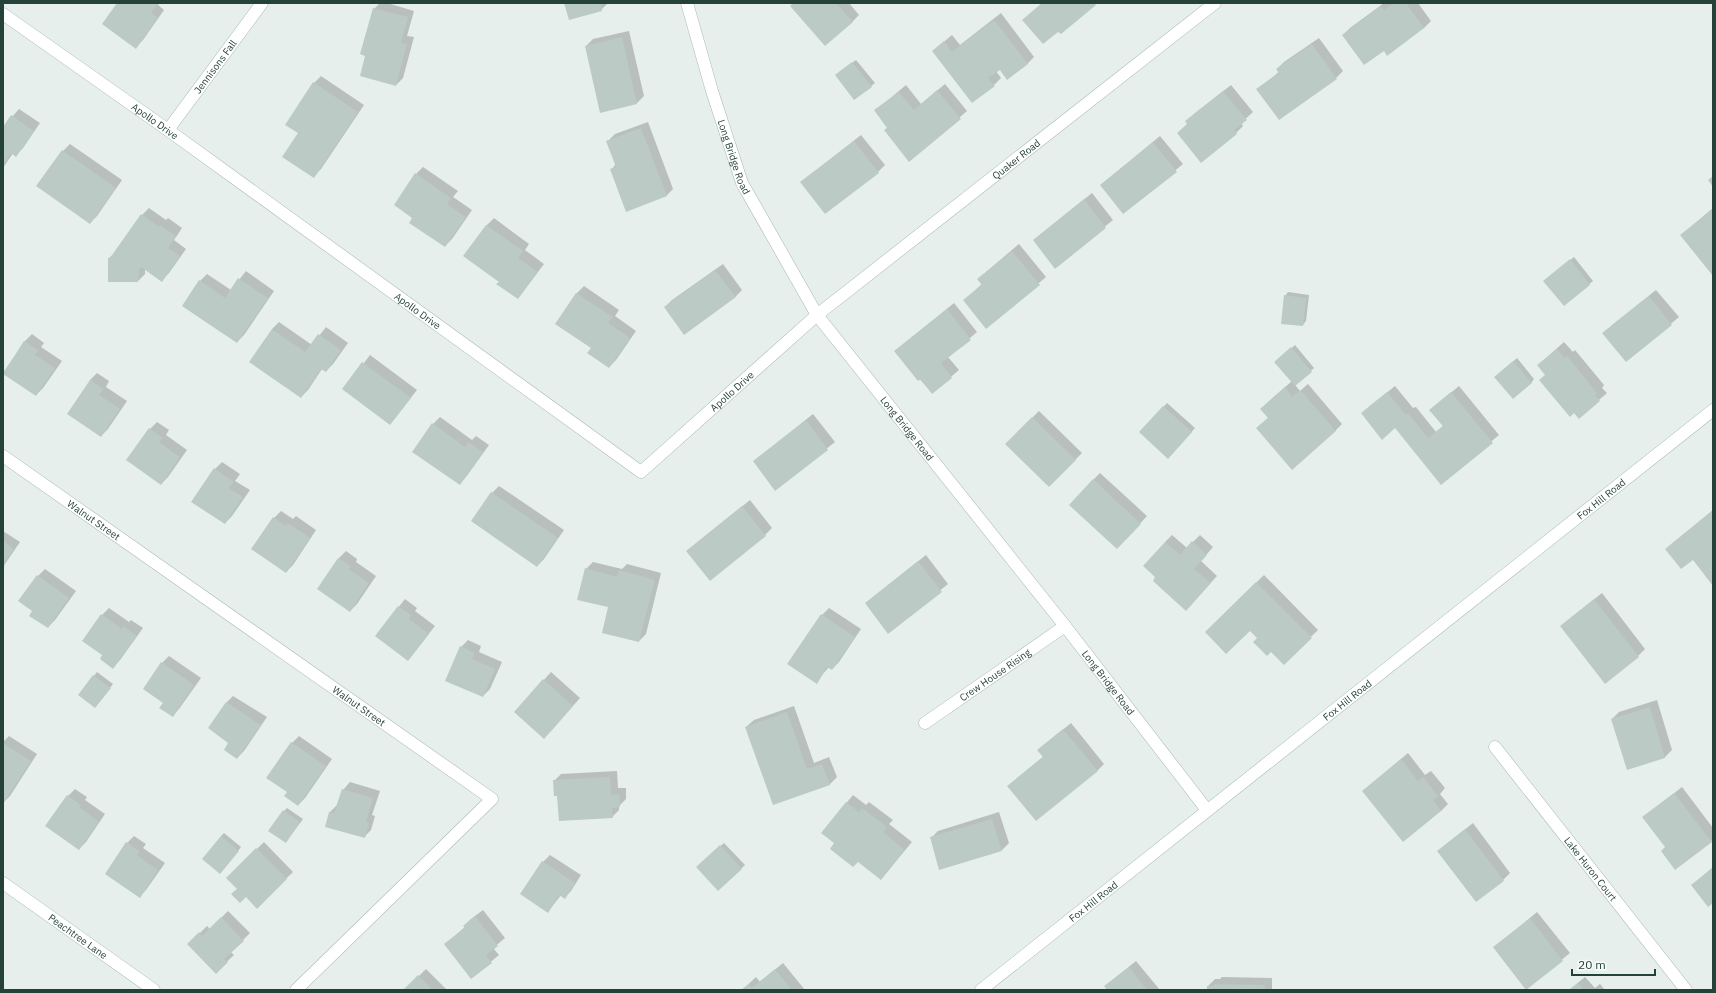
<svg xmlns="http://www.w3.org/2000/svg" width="1716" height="993" viewBox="0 0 1716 993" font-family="'IBM Plex Sans',sans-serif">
  <rect width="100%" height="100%" fill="#e6efeb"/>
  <!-- shadow -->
  <path fill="#0003" d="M118 3H159L158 5 164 10 143 40 136 47Z
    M380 3H387L414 11 407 36 414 37 403 78 396 85 366 55 374 9Z
    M565 3H608L601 10Z
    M794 3H849L859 15 852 22Z
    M1384 3H1418L1431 21 1424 28 1384 49 1343 35 1350 28Z
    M1001 13 1034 57 1027 64 1000 68 996 71 1001 78 994 85 933 51 952 35 960 45Z
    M629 31 644 96 637 103 601 111 586 46 593 39Z
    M1319 38 1343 71 1336 78 1258 89 1280 71 1277 69 1284 62Z
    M856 60 875 83 855 99 839 72Z
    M321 76 364 105 321 169 314 176 299 133 314 83Z
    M945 84 967 111 909 161 885 130 888 127 875 111 906 85 921 104Z
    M1231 85 1253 112 1241 123 1243 126 1236 133 1188 123 1194 114Z
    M19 109 40 123 23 148 16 155 13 153 3 168V125L4 126Z
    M648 122 673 189 666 196 611 170 616 164 608 141 615 134Z
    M861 135 885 165 878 172 801 182Z
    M1160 136 1183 164 1124 213 1101 185Z
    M70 144 122 180 97 216 90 223 63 151Z
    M423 167 458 191 453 197 472 210 452 239 445 246 414 218 416 174Z
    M1092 193 1113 220 1055 267 1034 240Z
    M149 208 166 220 168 218 182 228 174 240 186 249 169 273 162 280 145 269V274L138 281 109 258 115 253 142 215Z
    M1713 208V275L1681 235Z
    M494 218 529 244 525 250 544 264 518 298 500 281 465 256 487 225Z
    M1019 244 1046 277 987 327 964 300 982 284 986 272Z
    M1574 257 1593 281 1564 305 1548 278Z
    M723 264 742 290 735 297 665 307 672 300Z
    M246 271 274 291 244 335 237 342 183 306 200 281 207 274 231 290Z
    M584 286 619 310 615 316 636 331 616 360 609 367 592 348 556 324 577 293Z
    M1656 290 1679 317 1626 361 1611 326Z
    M1288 292 1309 295 1306 321 1303 325 1285 296Z
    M954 303 977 332 948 357 959 370 932 393 895 351Z
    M279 322 312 345 326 327 348 343 333 364 326 371 322 369 308 390 301 397 272 329Z
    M32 334 44 343 41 347 62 361 43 388 36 395 3 373 25 341Z
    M1564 342 1573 352 1575 350 1604 385 1602 388 1607 393 1579 417 1538 365Z
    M1295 345 1314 368 1295 385 1300 391 1308 384 1342 424 1335 431 1257 428 1269 417 1268 402 1292 381 1279 359Z
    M370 355 417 390 390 424 344 389Z
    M1517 358 1534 379 1531 383 1499 374Z
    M97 373 109 381 106 387 127 401 108 429 101 436 90 380Z
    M1395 386 1413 408 1416 407 1436 432 1443 426 1430 410 1459 386 1499 435 1441 483 1395 427 1369 407Z
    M1167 403 1195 428 1172 454 1140 432Z
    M1039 411 1082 453 1049 486 1006 444Z
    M813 414 835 442 775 489 754 461Z
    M440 417 472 440 476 436 489 445 466 477 459 484 433 424Z
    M157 422 169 430 166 435 187 450 168 477 161 484 150 429Z
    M222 462 240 474 235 481 250 490 232 516 225 523 215 469Z
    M1100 473 1147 516 1124 541 1093 480Z
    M499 486 564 530 544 559 537 566 472 521 492 493Z
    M750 500 772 528 765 535 695 545Z
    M1713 510V584L1693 559 1666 549Z
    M281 511 293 519 296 516 316 530 293 565 286 572 274 518Z
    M3 531 20 542 3 567Z
    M1172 535 1187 548 1200 535 1213 547 1201 561 1217 576 1193 602 1165 542Z
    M346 551 357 559 356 562 376 576 357 604 350 611 318 589 339 558Z
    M926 555 948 584 888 632 866 603Z
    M593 562 622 569 627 564 661 573 646 634 639 641 609 607 586 569Z
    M45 569 76 591 55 620 48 627 34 611 38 576Z
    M1264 575 1318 630 1284 663 1250 629 1206 632Z
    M1602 593 1645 649 1638 656 1561 626Z
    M405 599 417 608 415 611 435 626 408 660 376 636Z
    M109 608 129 622 131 620 143 628 120 660 113 667 104 655 102 615Z
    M829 608 861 629 839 662 832 669 829 667 816 682 789 664 822 615Z
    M468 640 481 646 479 652 502 662 490 689 483 696 461 647Z
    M169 656 201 678 179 709 172 716 164 703 162 663Z
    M97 672 113 684 95 707 79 695Z
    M551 672 580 698 551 731 515 712Z
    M233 696 267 717 244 751 237 758 229 743 226 703Z
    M1657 700 1672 750 1665 757 1628 768 1612 719 1619 712Z
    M794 706 814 763 829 757 837 777 830 784 774 804 746 727 754 720Z
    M1071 723 1104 764 1097 771 1016 779 1044 756 1038 750Z
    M9 736 37 754 10 796 3 803V742Z
    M299 736 332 759 305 798 298 805 288 792 292 743Z
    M1408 753 1425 775 1431 771 1445 788 1440 794 1448 804 1441 811 1363 791Z
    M617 771 618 788H626V799L619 806V810L612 817 558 795 554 781 561 774Z
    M350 782 380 791 372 815 375 816 371 830 364 837 326 826 330 812 337 805 343 790Z
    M1682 787 1713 828V840L1711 841 1666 847 1644 817Z
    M75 789 87 797 85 800 105 814 86 842 79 849 47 826 68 796Z
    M853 795 866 805 869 802 893 820 889 824 912 842 881 879 822 833Z
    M287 808 303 819 286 842 284 811Z
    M999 812 1009 843 1002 850 931 838 938 831Z
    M1473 823 1510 873 1503 880 1438 851Z
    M224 833 241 847 223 870 221 836Z
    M134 836 146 844 143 848 165 863 146 890 139 897 106 873 127 843Z
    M264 842 293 872 257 907 227 878Z
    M724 843 745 865 718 890 698 867Z
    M550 855 581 875 571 891 564 898 561 895 548 912 543 862Z
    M1713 867V902L1692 885Z
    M483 910 505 938 493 948 499 955 471 978 445 944 465 927 464 926 471 919Z
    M228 911 250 933 231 952 234 955 216 972 189 944 207 926 210 929Z
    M1537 912 1570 953 1526 989 1494 948Z
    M1136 961 1160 990H1108L1105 986Z
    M783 963 805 990H742L756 977 760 982Z
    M426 969 447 990H405Z
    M1222 977 1272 978V990H1208V986L1215 979H1220Z
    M1585 977 1595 988 1600 984 1605 990H1569Z"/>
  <!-- building -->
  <path fill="#bbcac4" d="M117 3H158L151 13 158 17 136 49 102 24Z
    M564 3H600L602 11 569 20Z
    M793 3H836L853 22 825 46 790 6Z
    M1042 3H1094L1096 5 1061 34 1058 32 1043 44 1022 20Z
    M1393 3H1406L1424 28 1387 56 1384 51 1364 65 1342 35 1381 6 1384 10Z
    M373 8 408 17 401 43 407 44 396 86 360 76 365 56 360 54Z
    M994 20 1028 64 1007 80 1000 70 988 78 995 86 972 103 932 51 944 41 952 52Z
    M622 37 637 104 600 113 585 46Z
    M1312 44 1337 79 1279 120 1256 89 1279 73 1276 69Z
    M852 62 872 87 854 100 835 75Z
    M313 82 358 112 314 178 282 157 298 133 285 125Z
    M937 90 961 119 909 162 884 130 887 128 874 110 899 92 914 110Z
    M1223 91 1247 120 1234 130 1237 134 1201 163 1177 133 1187 124 1185 121Z
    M11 115 34 131 16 157 11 153 3 166V127Z
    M641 128 667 196 626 212 610 169 616 167 606 141Z
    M854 141 879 173 825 214 800 182Z
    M1153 142 1177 172 1123 214 1100 185Z
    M62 150 116 188 90 224 36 186Z
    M415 173 451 198 447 204 466 217 445 247 409 223 412 218 394 205Z
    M1713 176V187L1708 180Z
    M1084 199 1106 228 1055 269 1033 240Z
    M1713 209V276L1680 235Z
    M141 214 159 227 160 225 176 236 168 248 180 256 162 282 141 267 139 270 138 282H108V258H110Z
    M486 225 523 251 518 258 538 272 518 299 496 284 499 282 463 256Z
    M1012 251 1040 285 986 329 963 300 982 285 977 279Z
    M1570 259 1590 285 1564 306 1543 281Z
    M715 270 736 297 684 335 664 307Z
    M238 278 268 298 237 343 182 306 199 280 225 298Z
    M576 293 613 317 608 323 630 338 609 368 587 353 591 348 555 324Z
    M1284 295 1306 298 1303 326 1281 324Z
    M1649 296 1672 325 1626 362 1602 333Z
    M947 309 971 340 941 363 952 378 932 394 921 379 918 381 894 351Z
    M272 329 305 352 318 334 341 350 326 372 321 369 301 398 249 362Z
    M24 341 38 350 35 355 55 368 36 396 3 374Z
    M1291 347 1312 372 1295 386 1274 362Z
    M1557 349 1565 358 1567 356 1597 393 1595 395 1600 401 1579 419 1574 413 1570 417 1539 380 1545 375 1537 365Z
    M1513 361 1532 383 1513 399 1494 377Z
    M362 362 411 398 390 425 342 389Z
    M90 380 103 389 99 395 120 409 101 437 67 414Z
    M1285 387 1292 397 1300 390 1336 431 1292 470 1256 428 1268 418 1260 409Z
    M1387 392 1406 415 1408 413 1428 438 1443 426 1429 410 1451 392 1493 443 1441 485 1395 428 1382 440 1361 413Z
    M1163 406 1192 432 1168 459 1139 432Z
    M1032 417 1076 460 1049 487 1005 444Z
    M806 420 828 450 775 491 753 461Z
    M432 423 465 447 468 442 483 452 460 485 412 452Z
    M149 428 163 438 159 442 180 457 161 485 126 460Z
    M214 468 234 482 229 488 243 497 225 524 191 502Z
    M1093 479 1141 524 1117 549 1069 505Z
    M491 492 558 538 537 567 471 521Z
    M742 506 766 536 710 581 686 551Z
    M1713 510V586L1693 560 1681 569 1665 549Z
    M273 517 286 526 288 523 310 538 286 573 251 549Z
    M3 541 14 549 3 565Z
    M1192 541 1207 555 1194 569 1211 583 1186 611 1153 581 1155 577 1143 566 1165 542 1180 555Z
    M338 558 351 566 349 569 369 583 350 612 317 589Z
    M918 561 942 592 888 634 865 603Z
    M585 568 617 577 619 570 655 580 639 642 602 633 608 607 577 600Z
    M37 575 69 598 48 628 29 616 32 611 18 601Z
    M1256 582 1312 638 1284 665 1271 652 1267 656 1253 642 1257 638 1250 631 1226 654 1205 632Z
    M1594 599 1639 657 1605 684 1560 626Z
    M398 606 411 615 409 619 429 634 408 661 375 636Z
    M101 614 122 629 123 626 137 636 113 669 100 659 102 655 82 641Z
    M821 614 855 637 832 670 827 667 817 684 787 664Z
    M460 646 475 653 472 659 495 669 483 697 445 681Z
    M161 662 194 685 173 717 159 708 163 703 143 689Z
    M93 675 111 688 95 708 78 695Z
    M543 679 573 706 544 739 514 712Z
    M226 702 261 725 237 759 224 750 228 743 208 728Z
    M1650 707 1665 758 1627 770 1611 719Z
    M787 712 807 769 822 764 830 785 773 805 745 727Z
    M1063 729 1098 771 1036 821 1007 786 1043 757 1037 750Z
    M291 742 326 766 298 806 284 796 287 792 266 778Z
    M3 743 31 761 3 804Z
    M1401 759 1418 781 1423 777 1438 796 1433 800 1441 811 1403 842 1362 791Z
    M610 777 611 795 619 794 620 807 612 808 613 818 559 821 557 796H554L553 780Z
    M342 789 373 798 366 822 369 823 365 838 325 827 329 812 334 813Z
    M1674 793 1712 842 1675 870 1661 851 1665 847 1642 817Z
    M67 795 81 805 79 807 99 822 79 850 45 826Z
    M846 802 859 812 862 808 887 827 883 832 905 850 881 880 858 862 853 867 830 849 834 843 821 833Z
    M283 810 300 822 286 843 268 831Z
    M992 819 1002 851 939 870 930 837Z
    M1465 829 1504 881 1476 902 1437 851Z
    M221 836 239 851 220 874 202 859Z
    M126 842 140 851 137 855 158 870 140 898 105 874Z
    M720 845 742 869 718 891 696 867Z
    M256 848 287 879 257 909 246 897 240 903 231 894 237 889 226 878Z
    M542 861 575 883 565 899 559 895 548 913 520 894Z
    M1713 868V903L1708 907 1691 885Z
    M475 916 498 946 486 955 492 963 471 979 444 944 465 928 463 926Z
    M221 917 244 941 224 959 228 962 216 974 187 944 199 932 202 936Z
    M1530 918 1563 961 1526 990 1493 947Z
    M1129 967 1147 990H1107L1104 986Z
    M775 969 792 990H741L749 984 752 988Z
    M418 975 433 990H403Z
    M1578 983 1584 990H1569Z
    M1214 984 1265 985V990H1207V986H1214Z"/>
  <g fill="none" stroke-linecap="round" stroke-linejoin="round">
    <defs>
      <g id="street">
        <path id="s1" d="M687 3 712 91 742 183 817 315 1065 626 1207 810"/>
        <path id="s2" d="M3 14 168 130 641 472 817 315 1215 3"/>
        <path id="s3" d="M168 130 262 3"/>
        <path id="s4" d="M3 456 492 799 296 990"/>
        <path id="s5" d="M925 723 1065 626"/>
        <path id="s6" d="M1495 747 1686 990"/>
        <path id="s7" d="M3 883 154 990"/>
      </g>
      <g id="secondary">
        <path id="s8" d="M981 990 1713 410"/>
      </g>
    </defs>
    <!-- street casing -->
    <use href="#street" stroke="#a8b8b2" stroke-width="13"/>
    <!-- secondary casing -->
    <use href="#secondary" stroke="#a4bbb3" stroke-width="13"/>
    <!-- street -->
    <use href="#street" stroke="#fff" stroke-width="12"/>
    <!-- secondary -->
    <use href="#secondary" stroke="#fff" stroke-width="12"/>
  </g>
  <g text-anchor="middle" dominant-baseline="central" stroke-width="3" stroke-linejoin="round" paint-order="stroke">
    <!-- street labels -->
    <g font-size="10" fill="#24423a" stroke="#f7fbf9">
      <text stroke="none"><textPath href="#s3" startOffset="79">Jennisons Fall</textPath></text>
      <text stroke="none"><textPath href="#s2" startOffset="186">Apollo Drive</textPath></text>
      <text stroke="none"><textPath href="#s1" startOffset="161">Long Bridge Road</textPath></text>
      <text stroke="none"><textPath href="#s2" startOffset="1274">Quaker Road</textPath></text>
      <text stroke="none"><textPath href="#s2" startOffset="510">Apollo Drive</textPath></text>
      <text stroke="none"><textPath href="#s2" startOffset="907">Apollo Drive</textPath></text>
      <text stroke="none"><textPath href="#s1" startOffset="485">Long Bridge Road</textPath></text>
      <text stroke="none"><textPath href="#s8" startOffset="791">Fox Hill Road</textPath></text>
      <text stroke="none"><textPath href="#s4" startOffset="111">Walnut Street</textPath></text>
      <text stroke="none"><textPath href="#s5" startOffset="85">Crew House Rising</textPath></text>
      <text stroke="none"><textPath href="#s1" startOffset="809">Long Bridge Road</textPath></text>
      <text stroke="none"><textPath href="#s8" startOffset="467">Fox Hill Road</textPath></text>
      <text stroke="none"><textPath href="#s4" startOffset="435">Walnut Street</textPath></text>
      <text stroke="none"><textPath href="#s6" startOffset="155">Lake Huron Court</textPath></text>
      <text stroke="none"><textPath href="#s8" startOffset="143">Fox Hill Road</textPath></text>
      <text stroke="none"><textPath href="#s7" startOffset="92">Peachtree Lane</textPath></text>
    </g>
  </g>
  <!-- border -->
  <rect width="1716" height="993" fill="none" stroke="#24423a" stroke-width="8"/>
  <!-- scale -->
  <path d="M1572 969v6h83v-6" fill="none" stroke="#24423a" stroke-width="2"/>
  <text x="1578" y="969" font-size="12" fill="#24423a" stroke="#f7fbf9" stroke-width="3" paint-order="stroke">20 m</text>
</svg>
